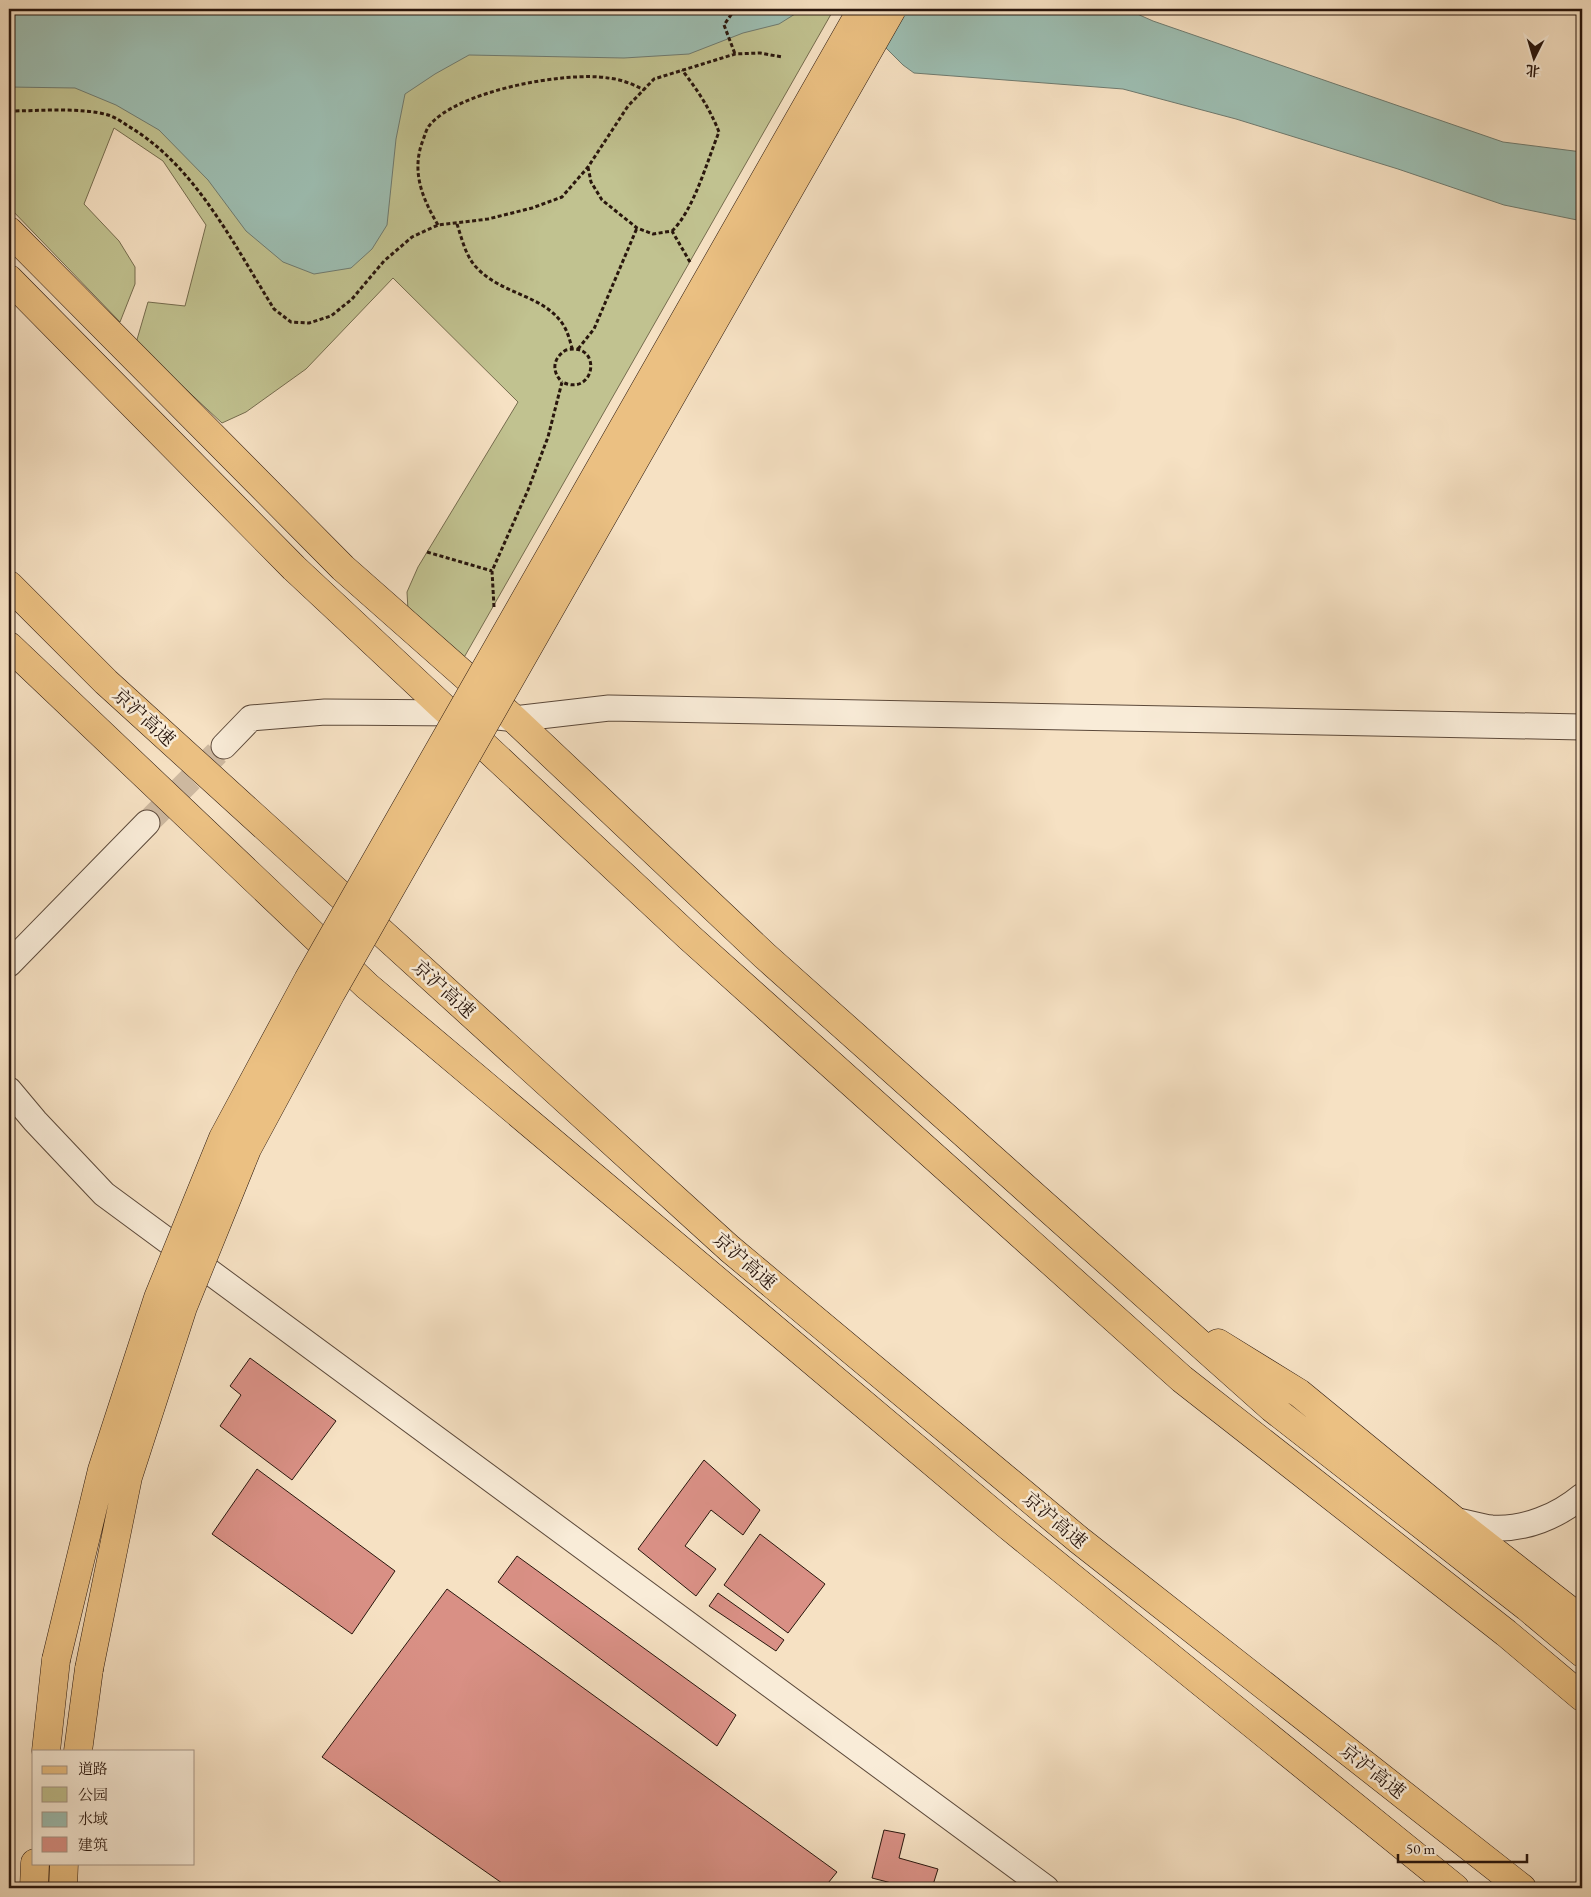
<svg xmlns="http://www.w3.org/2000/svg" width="1591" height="1897" viewBox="0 0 1591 1897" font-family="'EB Garamond','Noto Serif SC',serif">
  <rect width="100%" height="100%" fill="#f6e1c3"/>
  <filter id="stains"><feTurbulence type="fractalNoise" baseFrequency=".004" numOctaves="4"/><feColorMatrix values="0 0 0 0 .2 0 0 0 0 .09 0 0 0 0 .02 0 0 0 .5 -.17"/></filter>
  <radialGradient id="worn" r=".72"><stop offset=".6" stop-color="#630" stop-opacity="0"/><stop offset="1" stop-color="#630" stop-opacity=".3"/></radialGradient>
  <!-- green -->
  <path fill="#c1c290" stroke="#756c4e" d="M9 9H834L462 661 408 610 407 592 418 567 518 402 393 278 306 369 246 412 222 423 136 343 148 302 185 306 206 225 163 161 114 128 84 204 119 241 135 267V284L120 322 9 207Z"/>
  <!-- water -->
  <path fill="#9dbeb2" stroke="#6f7b70" d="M9 9H803L779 24 743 33 689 54 624 58 469 55 435 74 405 94 396 139 387 225 372 249 351 268 314 274 283 262 246 231 208 180 159 130 116 105 75 88 9 87Z
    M847 9H1126L1153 21 1503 142 1582 152V221L1504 205 1398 169 1236 119 1123 89 914 73 903 65Z"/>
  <!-- building -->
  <path fill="#d99085" stroke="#29160d" d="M250 1358 336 1421 292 1480 220 1426 241 1395 230 1386Z
    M704 1460 760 1510 743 1535 711 1510 685 1546 716 1569 696 1596 638 1549Z
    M257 1469 395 1571 352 1634 212 1534Z
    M760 1534 825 1584 788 1633 724 1585Z
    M517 1556 736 1715 717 1746 498 1582Z
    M447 1589 837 1872 824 1888H509L322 1757Z
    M718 1593 784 1640 776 1651 709 1606Z
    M884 1830 905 1834 899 1858 938 1869 932 1888H911L872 1878Z"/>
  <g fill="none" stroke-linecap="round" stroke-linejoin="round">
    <!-- minor-tunnel -->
    <path stroke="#cdb89f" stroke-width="25" stroke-dasharray="25 12" stroke-linecap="butt" d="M147 823 224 746"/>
    <defs>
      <path id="minor" d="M498 717 514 719 609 708 1582 727
        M224 746 251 718 325 712 461 713
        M9 964 147 823
        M9 1090 35 1121 104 1194 1046 1888
        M1454 1520C1466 1522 1480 1527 1492 1528 1525 1530 1558 1516 1582 1496"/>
      <path id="major" d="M46 1751 56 1660
        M78 1751 89 1669
        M34 1888 35 1863
        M63 1888 64 1863"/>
      <path id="highway" d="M9 231 343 568 514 719 764 955 1272 1408 1527 1607 1582 1653
        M9 279 294 568 689 937 1182 1379 1506 1633 1582 1697
        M9 585 106 682 730 1249 1079 1540 1522 1888
        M9 646 367 986 1006 1524 1455 1888
        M1218 1343 1299 1393 1454 1520 1582 1620"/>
    </defs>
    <!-- minor casing -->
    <use href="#minor" stroke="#5c493a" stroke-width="27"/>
    <!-- major casing -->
    <use href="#major" stroke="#29160d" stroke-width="29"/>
    <!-- highway casing -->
    <use href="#highway" stroke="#29160d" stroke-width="29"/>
    <!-- path -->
    <path stroke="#29160d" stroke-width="3" stroke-dasharray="4 2.5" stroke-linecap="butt" d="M735 9 724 25 735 54
      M9 111C38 111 81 107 108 115 115 117 122 122 128 126 195 165 234 245 274 309L291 322 309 323 331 316 352 299 384 261 412 237 438 225 488 219 532 208 562 197 588 167 628 106 654 79 735 54 760 53 782 57
      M588 167 591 182 602 200 637 228 653 234 672 231 690 262
      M457 224C462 239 466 258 478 269 503 295 545 295 564 326 568 333 570 341 572 348
      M438 225C422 198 411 171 423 140 425 135 426 130 429 126 456 91 566 71 608 78 620 79 633 84 644 90
      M672 231C694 210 707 161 719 132 710 109 697 89 682 70
      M578 349 594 329 637 228
      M427 552 492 571
      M494 607 492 571 528 490 548 437 562 382C596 398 603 341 566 350 553 358 551 371 562 382"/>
    <!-- minor -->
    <use href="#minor" stroke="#f9ecd8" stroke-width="25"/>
    <!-- major -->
    <use href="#major" stroke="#ebc082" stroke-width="28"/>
    <!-- highway -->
    <use href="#highway" stroke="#ebc082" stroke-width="28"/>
    <defs>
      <path id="major-bridge" d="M56 1660 102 1470 158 1298 223 1138 308 980 862 9
        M89 1669 128 1477 183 1307 247 1149 331 993 892 9"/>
    </defs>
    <!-- major-bridge casing -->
    <use href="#major-bridge" stroke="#29160d" stroke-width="29" stroke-linecap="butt"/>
    <!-- major-bridge -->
    <use href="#major-bridge" stroke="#ebc082" stroke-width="28"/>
  </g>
  <g text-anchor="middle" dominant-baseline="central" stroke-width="5" stroke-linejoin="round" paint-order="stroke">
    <!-- street labels -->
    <g font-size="19" fill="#29160d" stroke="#f9ecd8">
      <text transform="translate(144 717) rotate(42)">京沪高速</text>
      <text transform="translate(444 989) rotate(42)">京沪高速</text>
      <text transform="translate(745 1261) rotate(41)">京沪高速</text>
      <text transform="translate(1055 1520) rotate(40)">京沪高速</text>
      <text transform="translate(1373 1771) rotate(38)">京沪高速</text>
    </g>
  </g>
  <!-- margin -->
  <rect width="1591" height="1897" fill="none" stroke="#f6e1c3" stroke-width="30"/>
  <rect x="10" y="10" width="1571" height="1877" fill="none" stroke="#29160d" stroke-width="2.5"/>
  <rect x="15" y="15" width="1561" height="1867" fill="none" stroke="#29160d"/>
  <!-- legend -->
  <rect x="32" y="1750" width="162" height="115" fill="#f9ecd8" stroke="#a69687"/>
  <rect x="42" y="1766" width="25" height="8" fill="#ebc082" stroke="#a69687"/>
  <text x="78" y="1774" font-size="15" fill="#29160d">道路</text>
  <rect x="42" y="1787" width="25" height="15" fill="#c1c290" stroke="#a69687"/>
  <text x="78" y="1800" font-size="15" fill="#29160d">公园</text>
  <rect x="42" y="1812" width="25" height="15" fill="#9dbeb2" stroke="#a69687"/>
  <text x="78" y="1824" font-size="15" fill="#29160d">水域</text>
  <rect x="42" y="1837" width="25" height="15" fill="#d99085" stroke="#a69687"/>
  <text x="78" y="1850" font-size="15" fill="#29160d">建筑</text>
  <!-- north arrow -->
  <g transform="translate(1534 58) rotate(185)" stroke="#f9ecd8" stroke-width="4" paint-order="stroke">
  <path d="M0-4L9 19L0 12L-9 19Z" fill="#29160d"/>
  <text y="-8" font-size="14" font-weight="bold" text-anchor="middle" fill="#29160d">北</text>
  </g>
  <!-- scale -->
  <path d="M1398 1854v8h129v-8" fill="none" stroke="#29160d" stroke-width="2.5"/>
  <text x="1406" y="1854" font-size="15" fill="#29160d" stroke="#f9ecd8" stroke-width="4" paint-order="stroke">50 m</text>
  <rect width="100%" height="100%" filter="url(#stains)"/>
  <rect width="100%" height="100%" fill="url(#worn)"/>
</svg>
